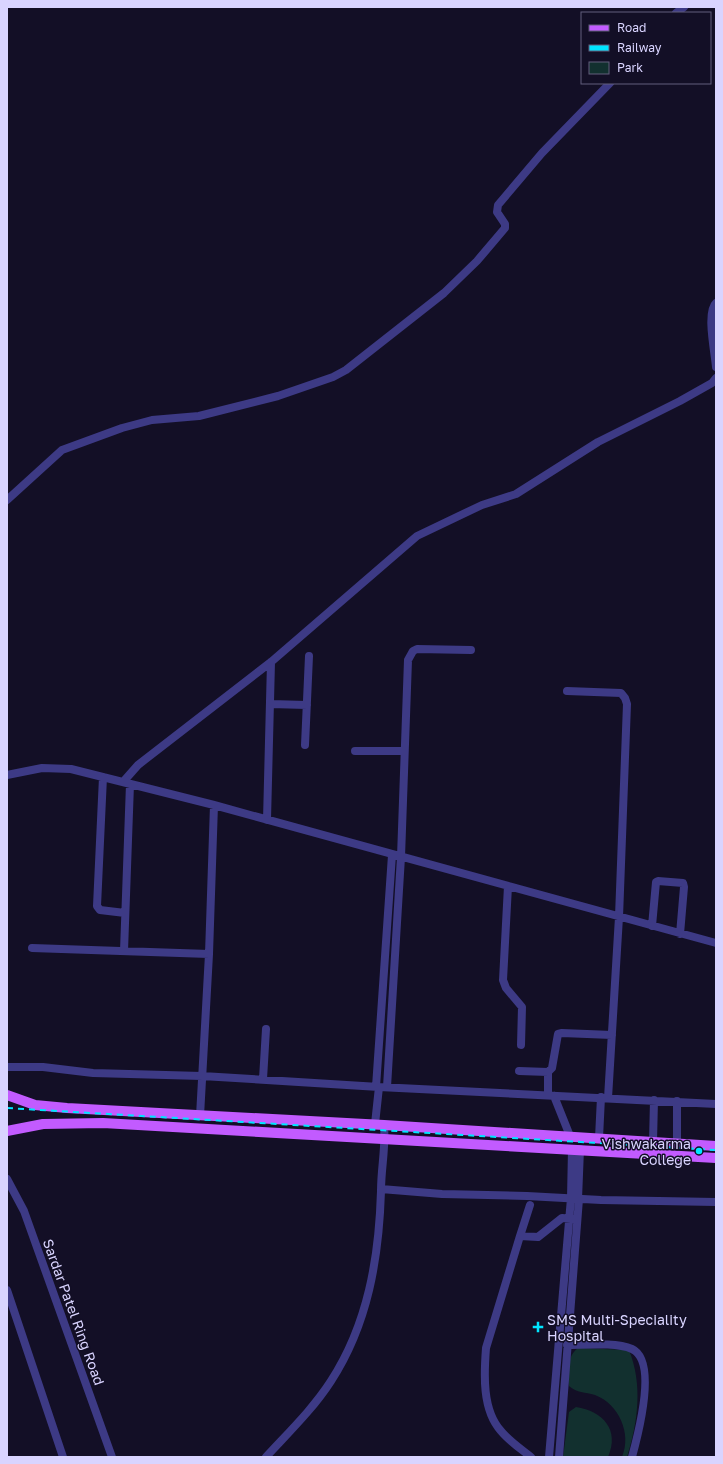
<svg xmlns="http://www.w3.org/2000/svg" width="723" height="1464" viewBox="0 0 723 1464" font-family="'Golos Text',sans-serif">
  <rect width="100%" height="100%" fill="#130f26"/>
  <!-- green -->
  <path fill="#12302f" d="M578 1348 629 1350C643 1385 638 1422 627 1457H622C632 1434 619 1404 595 1395 585 1392 577 1393 569 1386 568 1374 566 1357 578 1348Z
    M576 1407C603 1411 620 1430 608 1457H563L569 1412Z"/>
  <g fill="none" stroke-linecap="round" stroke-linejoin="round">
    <!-- minor -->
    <path stroke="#3d3a85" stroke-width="8" d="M676 13 684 7
      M716 303C706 312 715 353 716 367
      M7 500 62 450 122 428 152 420 199 416 278 396 333 377 346 370 444 293 477 261 505 228V224L497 212 498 205 542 153 610 83
      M567 691 621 693 625 698 627 704 619 917 608 1098
      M270 704 307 705
      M305 745 309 656
      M355 751H404
      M7 775 42 768 71 769 214 805 716 943
      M103 777 97 906 100 910 125 913
      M123 782 138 765 271 662 417 536 482 505 516 494 598 442 680 401 712 383 716 378
      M267 820 271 662
      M508 886 503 980 506 988 522 1007 521 1045
      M652 926 656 882 658 881 683 883 684 887 680 934
      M32 948 209 954
      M124 951 130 784
      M7 1067H43L93 1073 202 1076 379 1087 716 1104
      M519 1071 548 1072
      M263 1079 266 1029
      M376 1087 392 855
      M387 1087 401 857 408 660 413 651 417 649 471 650
      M548 1095V1072L552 1068 558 1034 562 1033 612 1035
      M554 1096 570 1136
      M200 1116 209 954 214 805
      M375 1124 379 1087
      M599 1138 601 1097
      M653 1142 654 1100
      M677 1143V1101
      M7 1179 24 1211 112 1457
      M381 1189 442 1194 527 1196 601 1200 716 1202
      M578 1199 580 1149
      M530 1205 520 1236 538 1237 562 1218 574 1219
      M520 1236 486 1348C484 1374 482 1410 501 1431 509 1441 521 1449 531 1457
      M7 1290 63 1457
      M567 1345C584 1345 616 1342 632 1349 658 1361 638 1435 632 1457
      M266 1457C288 1433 313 1409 331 1381 368 1324 379 1258 381 1191 381 1168 386 1147 384 1125
      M549 1457 571 1198 572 1149
      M559 1457 579 1199"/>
    <!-- major -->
    <path stroke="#c25bff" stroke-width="10" d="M7 1095 35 1105 67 1108 384 1125 716 1146
      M7 1131 43 1124 103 1123 716 1158"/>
    <!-- rail -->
    <path stroke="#00e5ff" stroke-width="2" stroke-dasharray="6 5" stroke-linecap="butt" d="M7 1108 716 1150"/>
  </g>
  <!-- markers -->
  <g fill="#00e5ff" stroke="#130f26" stroke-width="1.5">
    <circle cx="699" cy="1151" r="4"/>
    <path d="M536 1321h4v4h4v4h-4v4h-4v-4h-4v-4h4z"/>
  </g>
  <g text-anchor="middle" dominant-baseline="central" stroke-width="3" stroke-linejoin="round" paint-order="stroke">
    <!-- poi labels -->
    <g font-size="14" fill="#d9d4ff" stroke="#130f26" text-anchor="end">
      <text x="691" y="1143">Vishwakarma<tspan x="691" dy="16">College</tspan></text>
      <text x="547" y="1319" text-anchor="start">SMS Multi-Speciality<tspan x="547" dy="16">Hospital</tspan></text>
    </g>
    <!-- street labels -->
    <g font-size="14" fill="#d9d4ff" stroke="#130f26">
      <text transform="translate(74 1312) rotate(70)">Sardar Patel Ring Road</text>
    </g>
  </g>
  <!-- border -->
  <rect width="723" height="1464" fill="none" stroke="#d9d4ff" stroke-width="16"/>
  <!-- legend -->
  <rect x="581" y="12" width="130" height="72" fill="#130f26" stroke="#625e7d"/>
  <rect x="589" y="25" width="20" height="6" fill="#c25bff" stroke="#625e7d"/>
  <text x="617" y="32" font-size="12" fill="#d9d4ff">Road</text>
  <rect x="589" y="45" width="20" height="6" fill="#00e5ff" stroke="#625e7d"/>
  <text x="617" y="52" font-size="12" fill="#d9d4ff">Railway</text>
  <rect x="589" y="62" width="20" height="12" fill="#12302f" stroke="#625e7d"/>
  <text x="617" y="72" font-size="12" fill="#d9d4ff">Park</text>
</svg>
